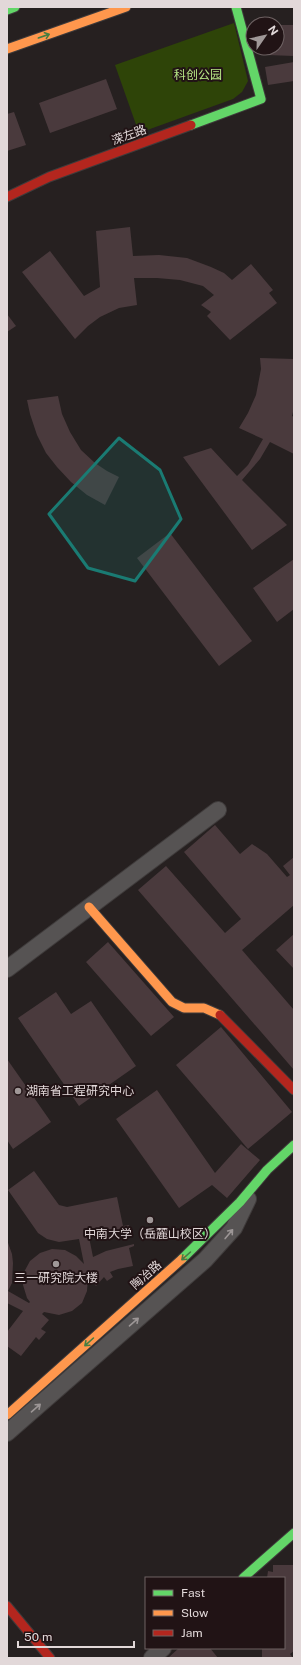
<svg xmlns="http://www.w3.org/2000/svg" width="301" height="1665" viewBox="0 0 301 1665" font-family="'Public Sans','Noto Sans SC',sans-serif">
  <rect width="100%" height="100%" fill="#262020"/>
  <!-- park -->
  <path fill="#2e4408" d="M234 23 248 81 242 92 233 99 139 133 115 65Z"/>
  <!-- building -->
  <path fill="#4a3a3d" d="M277 25H294V56L267 55V48H277Z
    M294 62V81L268 85 265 67Z
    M106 79 117 109 50 133 39 103Z
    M14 112 26 145 7 151V114Z
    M130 227 133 256 159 255 187 258 211 267 224 273 232 280 251 264 273 290 269 293 277 303 230 340 207 316 211 312 201 305 214 295 203 286 180 280 157 278H134L137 305 119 308 100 317 88 326 75 339 22 272 50 251 84 296 100 287 96 231Z
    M7 314 16 326 7 332Z
    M260 358 294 359V408L292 416 294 417V454L270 442 260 459 242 480 287 525 252 550 183 457 211 448 237 476 248 465 263 439 239 428 248 413 256 395 261 369Z
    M58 396 62 414 70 432 81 450 95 463 107 471 119 477 105 505 87 495 71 482 57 467 46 453 37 435 30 414 27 400Z
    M170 533 252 641 219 666 137 558Z
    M294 559V609L277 622 253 588Z
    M215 825 240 854 252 844 267 854 287 877 290 875 283 866 294 857V905L242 950 294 1010V1070L138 890 166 866 225 933 241 919 184 852Z
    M294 934V969L276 950Z
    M108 942 174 1017 151 1036 86 962Z
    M56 992 71 1014 91 1001 136 1066 79 1106 18 1018Z
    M221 1027 292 1112 248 1149 176 1065Z
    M7 1059 51 1122 13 1149 7 1140Z
    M157 1090 215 1173 241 1144 260 1160 227 1198 212 1185 179 1208 116 1119Z
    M34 1171 59 1205 67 1207 117 1197 123 1226 129 1225 130 1228 89 1237 93 1257 106 1251 134 1244V1246L129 1248 133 1266 118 1269 110 1272 113 1277 107 1281 104 1277 96 1286 87 1274 88 1278 87 1291 82 1303 72 1311 59 1315 44 1312 42 1314 49 1320 41 1329 46 1332 39 1340 36 1337 21 1356 7 1346V1332L23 1311 7 1303V1240L12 1254 13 1263 12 1283 8 1291 29 1303 30 1302 27 1298 23 1285 24 1272 30 1261 40 1253 52 1249 65 1250 76 1256 84 1264 79 1239 59 1242 47 1239 38 1233 8 1190Z
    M273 1565H294V1651L290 1654 293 1658H262V1648H284V1578H267L268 1571 273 1572Z
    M179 1648H210L218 1658H168Z"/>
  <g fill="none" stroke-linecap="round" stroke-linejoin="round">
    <defs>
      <path id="street" d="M7 969 218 810
        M7 1433 205 1260 234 1228 248 1199
        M152 1658 163 1648"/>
      <path id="fast" d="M7 10 15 7
        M191 125 261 99 236 7
        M182 1259 240 1202 267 1170 294 1145
        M243 1578 294 1533"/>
      <path id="slow" d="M7 49 126 7
        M89 907 172 1002 184 1008H204L220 1015
        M7 1415 182 1259"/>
      <path id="jam" d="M7 197 49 177 191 125
        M220 1015 294 1090
        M7 1606 50 1658"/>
    </defs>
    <!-- street casing -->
    <use href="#street" stroke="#3f3b3b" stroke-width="18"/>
    <!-- fast casing -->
    <use href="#fast" stroke="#3f3b3b" stroke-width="11"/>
    <!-- slow casing -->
    <use href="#slow" stroke="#3f3b3b" stroke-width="11"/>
    <!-- jam casing -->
    <use href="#jam" stroke="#3f3b3b" stroke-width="11"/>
    <!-- street -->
    <use href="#street" stroke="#565353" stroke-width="16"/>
    <!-- fast -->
    <use href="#fast" stroke="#63d668" stroke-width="9"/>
    <!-- slow -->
    <use href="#slow" stroke="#ff974d" stroke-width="9"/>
    <!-- jam -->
    <use href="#jam" stroke="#b3261e" stroke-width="9"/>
  </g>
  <!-- one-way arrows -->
  <defs><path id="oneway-shaft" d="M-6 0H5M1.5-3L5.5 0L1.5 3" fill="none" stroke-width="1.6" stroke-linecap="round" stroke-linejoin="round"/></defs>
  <g stroke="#457e43">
    <use href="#oneway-shaft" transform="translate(44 36) rotate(-19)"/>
    <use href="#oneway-shaft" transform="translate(186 1256) rotate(138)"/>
    <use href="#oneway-shaft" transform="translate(89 1342) rotate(138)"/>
  </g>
  <g stroke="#9c9696">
    <use href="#oneway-shaft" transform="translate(229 1234) rotate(-50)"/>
    <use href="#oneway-shaft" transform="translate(134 1322) rotate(-41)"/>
    <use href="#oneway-shaft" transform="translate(36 1408) rotate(-41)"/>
  </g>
  <!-- marked area -->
  <path fill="#1a7b73" fill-opacity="0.2" stroke="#1a7b73" stroke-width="3" stroke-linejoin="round" d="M119 438 160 470 181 519 135 581 88 568 49 514Z"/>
  <!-- markers -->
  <g fill="#a09898" stroke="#211315" stroke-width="1.5">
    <circle cx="18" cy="1091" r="4"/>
    <circle cx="150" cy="1220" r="4"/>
    <circle cx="56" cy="1264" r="4"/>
  </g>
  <g text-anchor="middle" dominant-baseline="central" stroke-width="4" stroke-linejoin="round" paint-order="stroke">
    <!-- park labels -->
    <g font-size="12" fill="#b7e786" stroke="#211315">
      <text x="198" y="75">科创公园</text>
    </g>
    <!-- street labels -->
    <g font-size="12" fill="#e2d8d9" stroke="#211315">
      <text transform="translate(129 135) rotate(-20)">溁左路</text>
      <text transform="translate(146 1275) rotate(-42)">陶冶路</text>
    </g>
    <!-- poi labels -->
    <g font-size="12" fill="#e2d8d9" stroke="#211315">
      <text x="26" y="1091" text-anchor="start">湖南省工程研究中心</text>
      <text x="150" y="1234">中南大学（岳麓山校区）</text>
      <text x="56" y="1278">三一研究院大楼</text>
    </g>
  </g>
  <!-- border -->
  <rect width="301" height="1665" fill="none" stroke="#e2d8d9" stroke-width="16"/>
  <!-- legend -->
  <rect x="145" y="1577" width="140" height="72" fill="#211315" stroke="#6e6263"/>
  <rect x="153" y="1590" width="20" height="6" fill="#63d668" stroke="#6e6263"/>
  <text x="181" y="1597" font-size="12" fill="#e2d8d9">Fast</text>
  <rect x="153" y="1610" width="20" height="6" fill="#ff974d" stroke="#6e6263"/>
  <text x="181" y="1617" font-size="12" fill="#e2d8d9">Slow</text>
  <rect x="153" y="1630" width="20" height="6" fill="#b3261e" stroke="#6e6263"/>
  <text x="181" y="1637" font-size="12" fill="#e2d8d9">Jam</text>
  <!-- north arrow -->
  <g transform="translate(265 36) rotate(56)"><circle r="19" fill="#211315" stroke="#6e6263"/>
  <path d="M0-3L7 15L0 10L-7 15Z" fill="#a09898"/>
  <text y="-6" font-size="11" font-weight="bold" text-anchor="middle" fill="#e2d8d9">N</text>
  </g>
  <!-- scale -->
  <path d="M18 1641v6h116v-6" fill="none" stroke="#e2d8d9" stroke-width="2"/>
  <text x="24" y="1641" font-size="12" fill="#e2d8d9" stroke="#211315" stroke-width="3" paint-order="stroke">50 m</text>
</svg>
